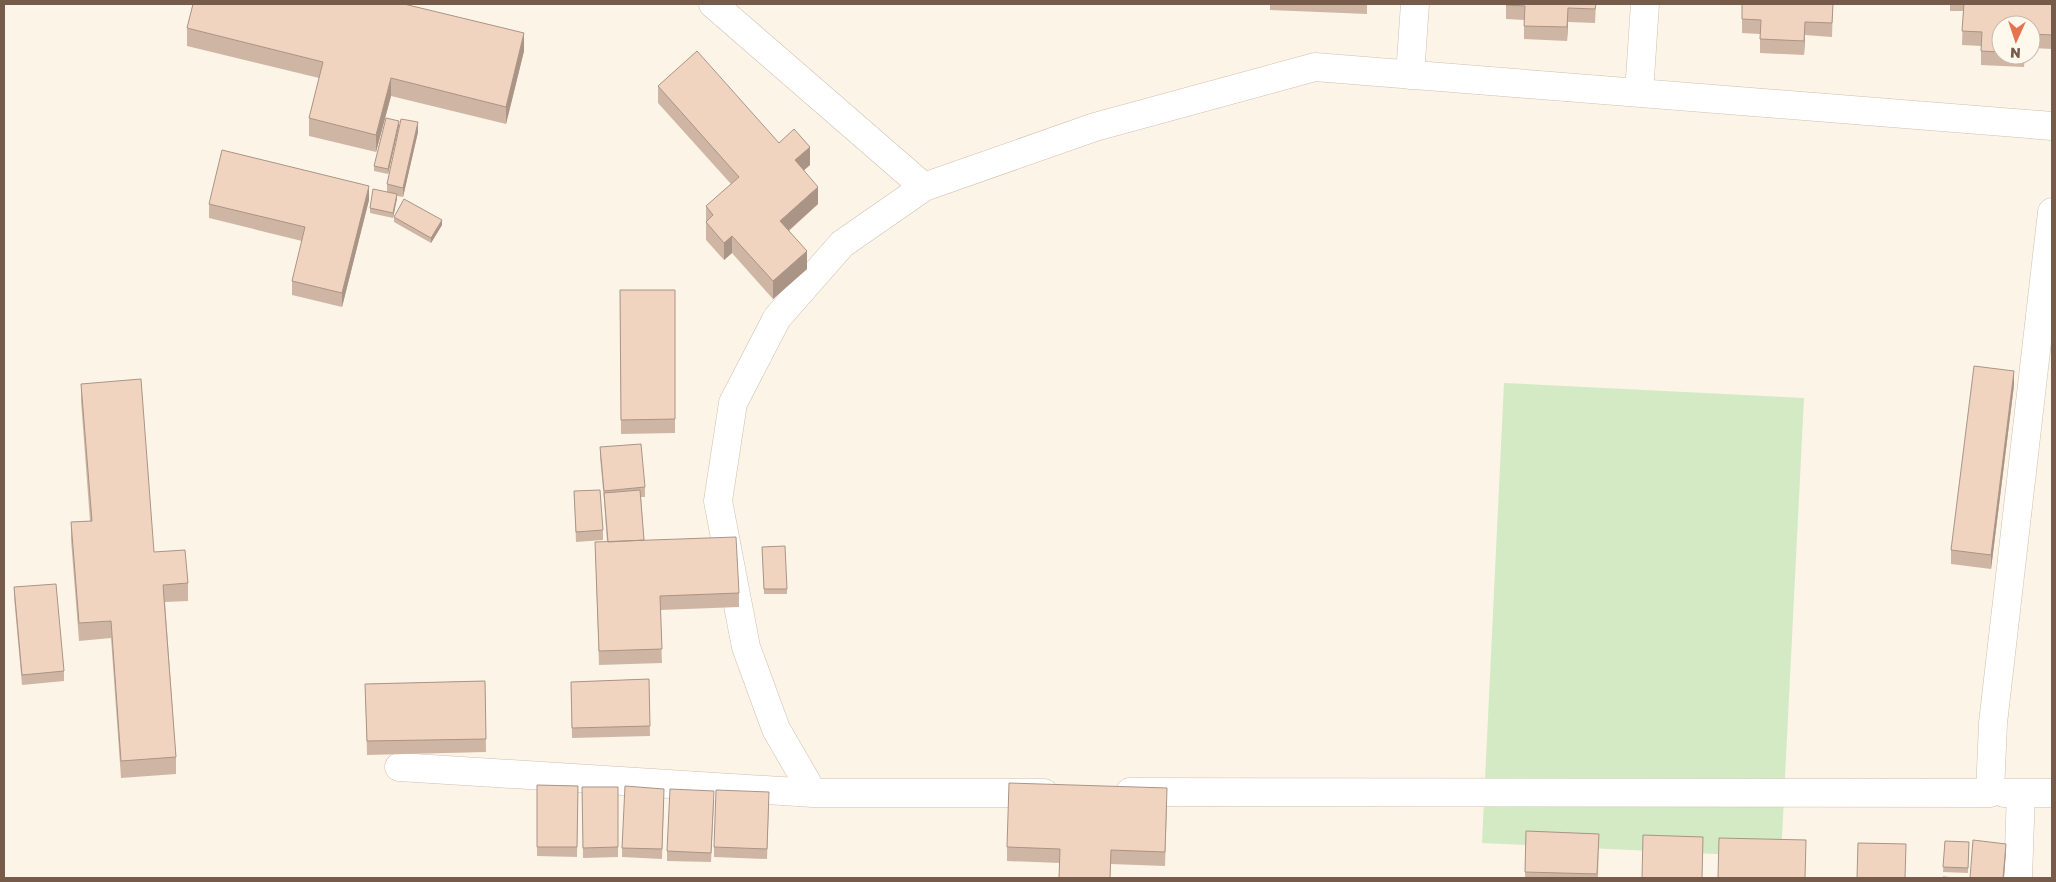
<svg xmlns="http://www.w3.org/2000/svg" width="2056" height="882" viewBox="0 0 2056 882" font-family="'Golos Text',sans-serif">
  <rect width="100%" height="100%" fill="#fcf4e7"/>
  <!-- green -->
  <path fill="#d3eac5" d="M1504 383 1804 398 1781 857 1482 843Z"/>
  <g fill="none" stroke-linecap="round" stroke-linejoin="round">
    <defs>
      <path id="street" d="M713 4 924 187
        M1410 75 1415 4
        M1639 93 1645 4
        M399 767 813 793H1044
        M1130 792 1990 793 1993 723 2052 212
        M813 793 776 729 746 647 718 501 733 403 777 318 842 244 924 187 1095 127 1315 67 2052 126
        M2004 793H2052
        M2018 878 2021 793"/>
    </defs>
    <!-- street casing -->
    <use href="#street" stroke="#d0bfaf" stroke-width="29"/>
    <!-- street -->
    <use href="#street" stroke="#fff" stroke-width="28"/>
  </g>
  <!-- wall -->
  <path fill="#cfb6a4" d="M193 4H409L408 5 524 51 506 124 391 96 376 152 309 136V118L319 78 187 46V28Z
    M1270 4H1367V14L1270 10Z
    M1506 4H1596L1595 23 1568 22 1567 41 1524 39V20L1506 19Z
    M1833 4 1832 37 1805 35 1804 55 1760 53V34L1742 33V19Z
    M1950 4H2052V49L2031 48V25H2001V55H2025L2024 67 1981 65V46L1962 45 1963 11H1950Z
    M658 86 779 143 810 165 804 170 818 204 789 231 807 269 773 299 732 253 724 260 706 240V206L731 184 658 103Z
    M399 126 388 174 374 171V166Z
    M418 132 403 197 397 196 393 218 370 213V208L387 192V184Z
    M369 200 342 307 292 295V281L302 241 209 218V204Z
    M394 217 442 225 431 243 394 222Z
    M620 290 675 419V433L621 434Z
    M81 384 154 552 188 583V601L165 602 176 757V774L121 778 111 638 79 641 71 540V522L90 521 81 401Z
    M2014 385 1991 569 1951 564V550Z
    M600 447 645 487V497H641L644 540 739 593V607L660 610 662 663 599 665 595 542H607L604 500 600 457Z
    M574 491 603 530V540L576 542Z
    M762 547 787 589V594H764Z
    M14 587 64 671V681L22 685 14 597Z
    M649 679 650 736 572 738 571 682Z
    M485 681 486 752 367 755 365 684Z
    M537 785 578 786 577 857 537 856Z
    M582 787H618V857L583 858Z
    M664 798 662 859 622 857V848Z
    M714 800 711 862 667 861V851Z
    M769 801 767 859 714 857V847Z
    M1167 802 1165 866 1111 864 1110 878H1059L1060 863 1007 861V847Z
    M1526 831 1599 834 1598 878H1525Z
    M1945 841 1969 842 1968 873 1943 872Z"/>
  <!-- shaded-wall -->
  <path fill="#a99486" d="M1568 8V22L1567 41V27Z
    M1805 22V35L1804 55V41Z
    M524 33V51L506 124V107Z
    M391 78V96L376 152V135Z
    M399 121V126L388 174V169Z
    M418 122V132L403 197V188Z
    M810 147V165L795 178V160Z
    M369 186V200L342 307V293Z
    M818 187V204L780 238V221Z
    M397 194V199L393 218V213Z
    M442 220V225L431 243V238Z
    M732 236V253L724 260V243Z
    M807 251V269L773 299V281Z
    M2014 371V385L1991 569V555Z
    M2006 844V853L2004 878H2003Z"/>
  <!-- building -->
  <path fill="#f1d4bf" stroke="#a99486" d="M193 4H404L524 33 506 107 391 78 376 135 309 118 323 62 187 28Z
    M1506 4H1596L1595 9 1568 8 1567 27 1524 26 1525 6 1506 5Z
    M1742 4H1833L1832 23 1805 22 1804 41 1760 39 1761 20 1742 19Z
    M1964 4H2052V35L2031 34V25H2001V52L1981 51 1982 32 1962 31Z
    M697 51 779 143 794 129 810 147 795 160 818 187 780 221 807 251 773 281 732 236 724 243 706 222 713 215 706 206 739 177 658 86Z
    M386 118 399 121 388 169 374 166Z
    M401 119 418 122 403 188 387 184Z
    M222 150 369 186 342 293 292 281 305 227 209 204Z
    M373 189 397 194 393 213 370 208Z
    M404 199 442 220 431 238 394 217Z
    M620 290H675V419L621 420Z
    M1974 366 2014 371 1991 555 1951 550Z
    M141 379 154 552 185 550 188 583 163 585 176 757 121 761 111 621 79 623 71 522 92 521 81 384Z
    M641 444 645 487 604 491 600 447Z
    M600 490 603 530 576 532 574 491Z
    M640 490 644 540 608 542 604 493Z
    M736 537 739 593 660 596 662 649 599 651 595 542Z
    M785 546 787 589H764L762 547Z
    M56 584 64 671 22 675 14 587Z
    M649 679 650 726 572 728 571 682Z
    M485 681 486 739 367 741 365 684Z
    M1009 783 1167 788 1165 852 1111 850 1110 878H1059L1060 849 1007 847Z
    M537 785 578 786 577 847H537Z
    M625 786 664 789 662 849 622 848Z
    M582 787H618V847L583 848Z
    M670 789 714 791 711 853 667 851Z
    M716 790 769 792 767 849 714 847Z
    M1526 831 1599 834 1597 874 1525 872Z
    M1643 835 1703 837 1702 878H1642Z
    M1719 838 1806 840 1805 878H1718Z
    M1973 840 2006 844 2003 878H1970Z
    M1945 841 1969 842 1968 868 1943 867Z
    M1858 843 1906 844 1905 878H1857Z
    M1943 877 1956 878H1943Z"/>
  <!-- border -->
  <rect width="2056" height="882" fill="none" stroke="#765b4b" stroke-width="10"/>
  <!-- north arrow -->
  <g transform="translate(2016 40) rotate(183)"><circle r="24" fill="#fff8ed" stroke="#c8b9ac"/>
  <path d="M0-4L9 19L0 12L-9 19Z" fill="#e4734e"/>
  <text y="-8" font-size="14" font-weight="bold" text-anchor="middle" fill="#765b4b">N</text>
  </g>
</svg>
